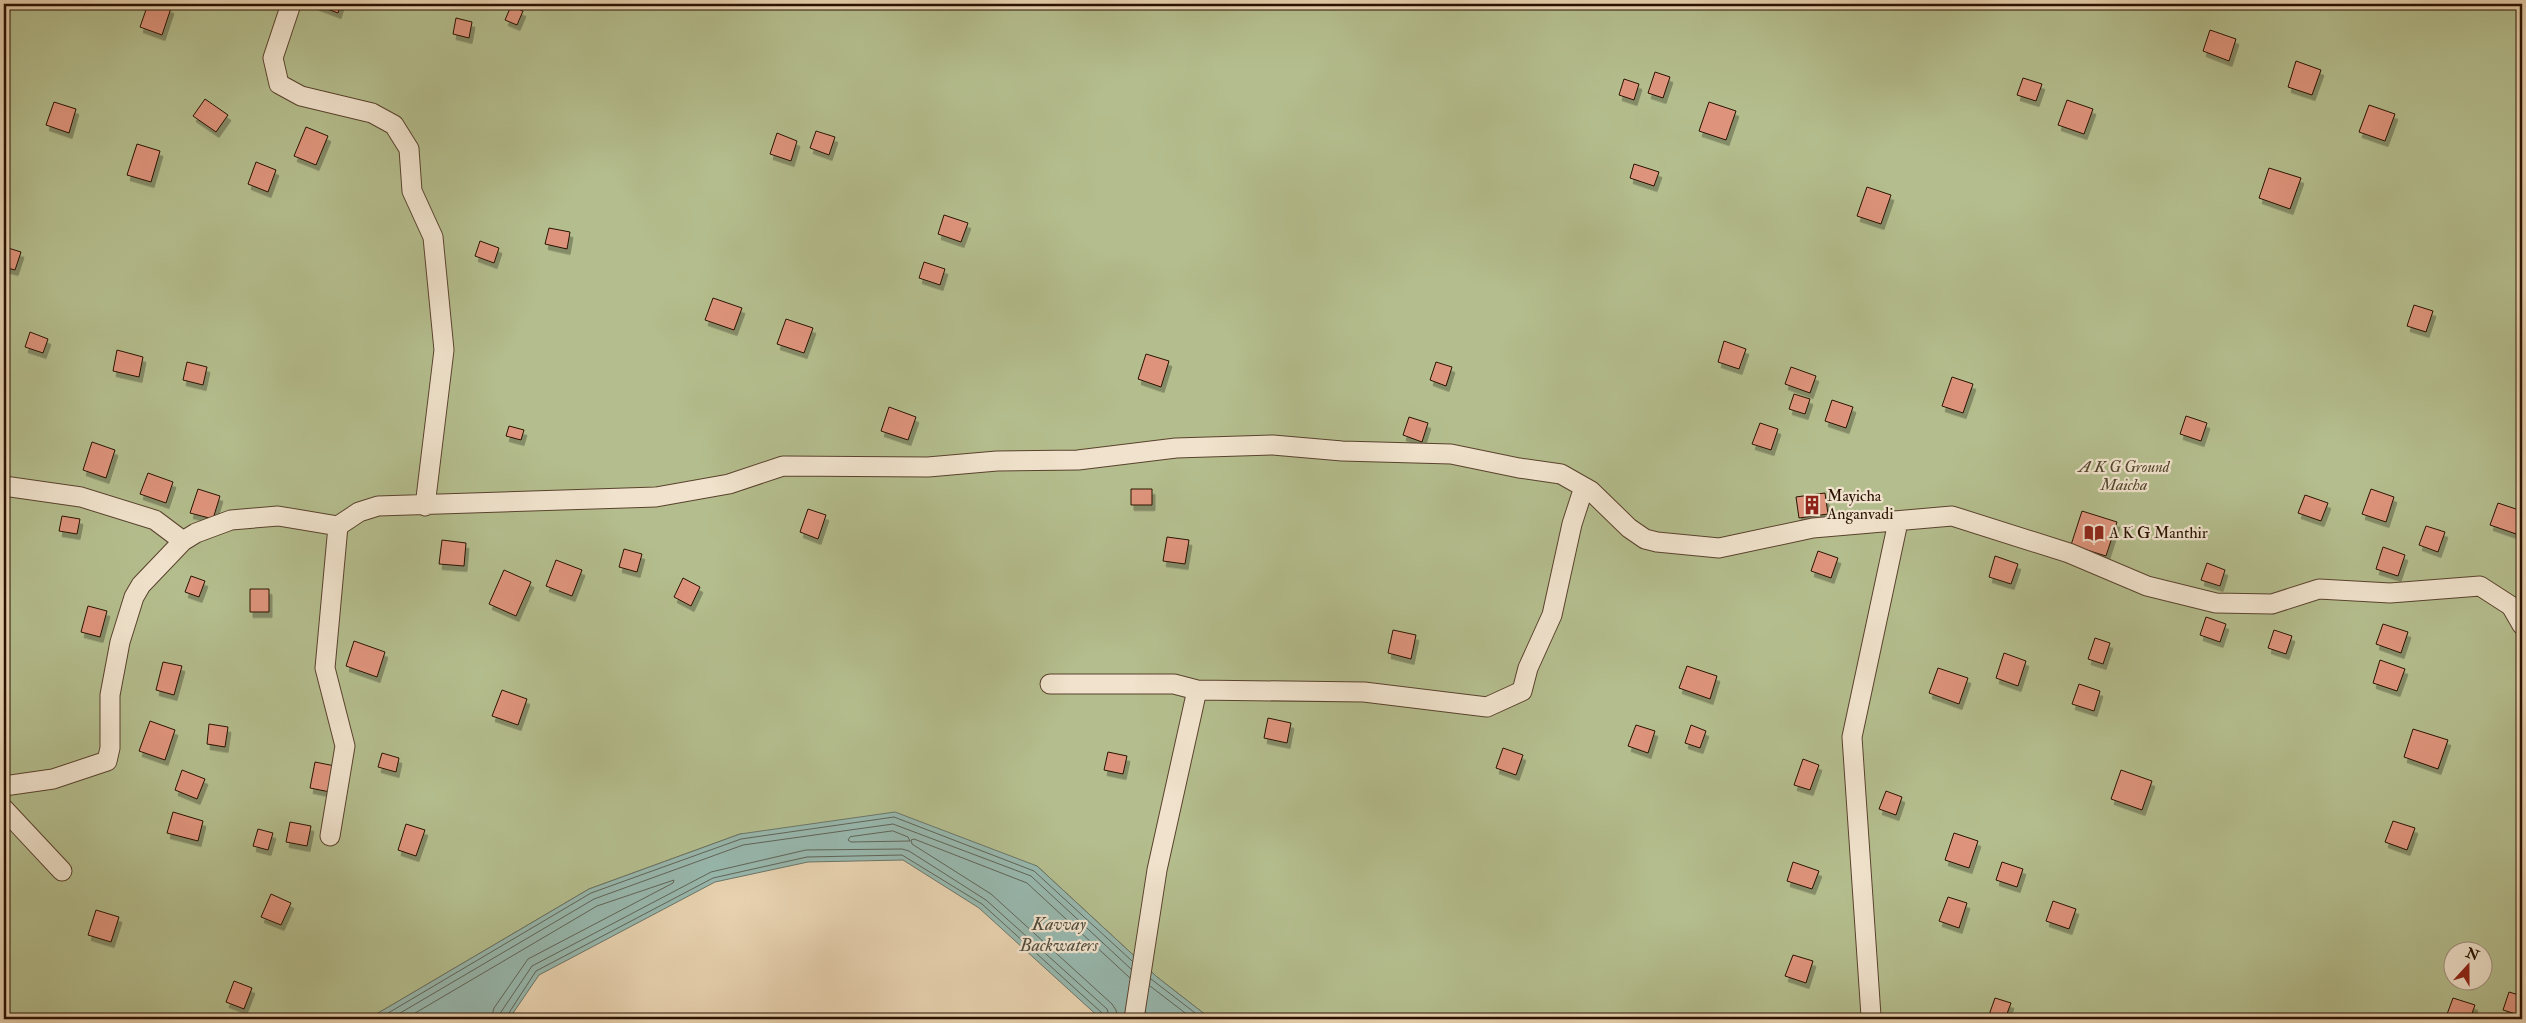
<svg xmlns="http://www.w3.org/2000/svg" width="2526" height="1023" viewBox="0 0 2526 1023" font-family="'IM FELL Double Pica',serif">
  <defs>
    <filter id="shadow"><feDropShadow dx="3" dy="5.5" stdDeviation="0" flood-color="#0004"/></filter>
  </defs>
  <rect width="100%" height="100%" fill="#e8d2b0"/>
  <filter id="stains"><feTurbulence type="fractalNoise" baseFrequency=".004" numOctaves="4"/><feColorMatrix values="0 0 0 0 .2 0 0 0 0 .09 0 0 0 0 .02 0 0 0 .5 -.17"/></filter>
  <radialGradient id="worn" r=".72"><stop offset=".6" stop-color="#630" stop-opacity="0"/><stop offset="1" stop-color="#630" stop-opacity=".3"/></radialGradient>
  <!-- green -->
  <path fill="#b4bd8d" stroke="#6e6847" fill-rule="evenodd" d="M4 4H2522V1019H1211L1157 977 1037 866 740 834 589 889 368 1019H4ZM2454 950H2484V980H2454Z"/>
  <!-- water -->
  <path fill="#97b7ad" stroke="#6b7568" d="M895 812 1037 866 1157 977 1211 1019H1101L979 908 903 860 808 862 715 882 539 975 509 1019H368L589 889 740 834Z"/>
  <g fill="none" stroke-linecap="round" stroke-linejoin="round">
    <!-- shore -->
    <path stroke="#606457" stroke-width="1" d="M893 831 908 837 910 841 851 842 848 840 850 837Z
      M1151 979 1203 1019
      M1150 986 1193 1019
      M378 1019 591 893 741 839 894 817 1034 871 1132 961
      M390 1019 594 899 743 845 893 824 1031 876 1131 969
      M405 1019 597 906 674 880 673 883 528 959 494 1008 491 1019
      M499 1019 501 1012 532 966 711 872 806 850 902 849 909 851 986 900 1107 1009 1110 1019
      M505 1019 536 971 713 878 807 857 902 855 982 904 1102 1013 1104 1019
      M1118 1019 1116 1010 1112 1004 991 894 912 844 911 840 914 839 1027 883 1130 978"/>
  </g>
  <!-- building -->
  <path fill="#de947b" stroke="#291201" filter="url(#shadow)" d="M148 4H158L171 8 162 35 140 27Z
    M314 4H341L338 13Z
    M511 6 523 11 517 25 505 20Z
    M456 18 472 22 469 38 453 34Z
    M2210 30 2236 39 2229 61 2203 51Z
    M2296 61 2321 70 2312 95 2288 87Z
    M1655 72 1670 77 1663 98 1648 93Z
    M2023 78 2042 84 2036 101 2017 95Z
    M1624 79 1639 84 1634 100 1619 95Z
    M205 99 228 115 216 132 193 116Z
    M2067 100 2093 109 2084 134 2058 125Z
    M54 102 76 109 69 133 46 125Z
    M1709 102 1736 111 1726 140 1699 131Z
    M2369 105 2395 114 2385 141 2359 132Z
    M306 127 328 136 316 165 294 156Z
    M816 131 835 137 829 155 810 148Z
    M777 133 797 141 791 161 770 154Z
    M137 144 160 151 151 182 127 175Z
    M256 162 276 170 268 192 248 184Z
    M1634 164 1659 172 1654 186 1630 178Z
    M2269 168 2301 178 2290 209 2259 198Z
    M1867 187 1891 195 1881 224 1857 216Z
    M944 215 968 223 961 242 938 234Z
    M549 228 570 232 567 249 545 244Z
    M480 241 499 248 494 263 475 256Z
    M5 247 21 252 15 270 4 267Z
    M924 262 945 269 940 285 919 278Z
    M713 298 742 308 734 330 705 320Z
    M2414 305 2433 311 2426 332 2407 326Z
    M786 319 813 328 804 353 777 344Z
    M30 332 48 339 43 353 25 347Z
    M1724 341 1746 349 1739 369 1718 362Z
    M117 350 143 357 139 377 113 371Z
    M1146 354 1169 361 1161 387 1138 379Z
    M187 362 207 367 203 385 183 380Z
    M1436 362 1452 367 1446 386 1430 380Z
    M1791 367 1816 376 1810 393 1785 384Z
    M1952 377 1973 384 1963 413 1942 406Z
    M1794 394 1810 399 1805 414 1789 409Z
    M1832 400 1853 407 1846 428 1825 421Z
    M889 407 916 417 908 440 881 431Z
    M2186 416 2207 423 2201 441 2180 434Z
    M1409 417 1428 423 1422 442 1403 435Z
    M1760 423 1778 429 1771 450 1752 444Z
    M509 426 524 430 521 440 506 436Z
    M92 442 115 450 106 478 83 470Z
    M148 473 173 482 166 503 140 494Z
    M198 489 220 496 213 519 190 513Z
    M1131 489H1152V505H1131Z
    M2371 489 2394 497 2386 522 2362 514Z
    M1825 493 1828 514 1799 518 1796 497Z
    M2305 495 2328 503 2321 521 2298 513Z
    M2498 503 2522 511V536L2490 525Z
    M808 509 826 515 818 539 800 532Z
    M2082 511 2117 522 2106 556 2071 545Z
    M62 516 80 519 77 534 59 531Z
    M2426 526 2445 532 2438 552 2419 545Z
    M1167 537 1189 540 1185 564 1163 561Z
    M442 540 466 543 464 566 439 564Z
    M2383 547 2405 555 2398 576 2376 569Z
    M624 549 642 554 637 572 619 567Z
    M1818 551 1838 558 1831 578 1811 571Z
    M1995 556 2018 564 2011 584 1989 577Z
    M556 560 582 570 572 596 546 586Z
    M2207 563 2225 570 2220 586 2201 580Z
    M504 570 531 582 516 616 489 604Z
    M191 576 205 581 199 597 185 592Z
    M683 578 700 587 691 606 674 597Z
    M250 589H269V612H250Z
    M88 606 107 611 100 637 81 632Z
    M2206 617 2226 624 2220 642 2200 635Z
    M2383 624 2408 632 2401 653 2376 644Z
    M1393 630 1416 635 1411 659 1388 653Z
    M2274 630 2292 636 2286 654 2268 648Z
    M2095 638 2110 643 2103 664 2088 659Z
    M354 641 385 652 377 677 346 666Z
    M2004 653 2026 661 2018 686 1996 678Z
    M2380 660 2405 669 2397 691 2373 683Z
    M163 662 182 666 174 695 156 690Z
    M1687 666 1717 676 1710 699 1679 688Z
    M1938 668 1968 678 1959 704 1929 693Z
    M2079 684 2100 691 2094 711 2072 704Z
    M502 690 527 699 518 725 492 716Z
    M1268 718 1291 723 1287 743 1264 738Z
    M150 721 175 730 165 760 139 751Z
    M209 724 228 727 225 747 207 744Z
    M1636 725 1655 731 1648 753 1628 746Z
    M1691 725 1706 731 1700 748 1685 743Z
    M2413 729 2448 740 2438 769 2404 757Z
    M1503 748 1523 755 1516 775 1496 768Z
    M1108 752 1127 756 1123 774 1104 770Z
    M382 753 399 758 396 772 378 767Z
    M1803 759 1819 765 1810 790 1794 785Z
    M315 762 335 766 330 792 310 788Z
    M182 770 205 779 197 799 175 790Z
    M2121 770 2152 781 2142 810 2111 799Z
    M1886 791 1902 797 1896 815 1879 809Z
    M173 812 203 821 198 841 167 833Z
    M2393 821 2415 828 2407 850 2385 842Z
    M290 822 311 826 307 846 286 842Z
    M406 824 425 830 416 856 398 850Z
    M258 829 273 833 268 850 253 846Z
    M1954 833 1978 841 1969 868 1945 860Z
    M1793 862 1819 871 1812 889 1787 881Z
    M2002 862 2023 869 2017 887 1996 880Z
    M271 894 291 903 281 925 261 917Z
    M1948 897 1967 903 1959 928 1939 921Z
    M2053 901 2076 909 2069 929 2046 921Z
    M96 910 119 917 111 942 88 935Z
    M1793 955 1813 961 1806 983 1785 976Z
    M234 981 252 988 244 1009 226 1002Z
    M2509 992 2522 996V1016L2503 1010Z
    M1995 998 2011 1003 2005 1019 1989 1015Z
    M2453 998 2475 1005 2470 1019 2446 1017Z"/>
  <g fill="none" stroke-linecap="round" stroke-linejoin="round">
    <defs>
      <path id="minor" d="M291 4 273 58 279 84 301 96 372 113 394 125 409 149 412 191 433 237 444 350 425 506
        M4 486 81 497 155 520 183 541
        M1050 684H1174L1197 690 1364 692 1487 707 1522 691 1528 668 1552 615 1572 524 1584 487
        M4 786 53 779 107 761 110 748V695L120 642 134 597 141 585 183 541 196 533 231 520 278 516 338 526 359 512 378 506 656 497 729 484 783 466 928 467 997 461 1078 460 1176 448 1273 445 1342 451 1451 454 1519 468 1561 474 1591 491 1629 528 1645 539 1657 542 1719 548 1813 528 1952 516 2069 553 2147 586 2216 603 2272 604 2319 589 2390 593 2480 586 2511 606 2522 625
        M4 809 62 871
        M330 836 345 746 325 668 338 526
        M1871 1016 1852 737 1898 522
        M1134 1019 1157 870 1197 690"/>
    </defs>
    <!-- minor casing -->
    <use href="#minor" stroke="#59422d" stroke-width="21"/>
    <!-- minor -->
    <use href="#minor" stroke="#f0e2cc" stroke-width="19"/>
  </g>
  <!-- icons -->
  <defs>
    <symbol id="building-bare" viewBox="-9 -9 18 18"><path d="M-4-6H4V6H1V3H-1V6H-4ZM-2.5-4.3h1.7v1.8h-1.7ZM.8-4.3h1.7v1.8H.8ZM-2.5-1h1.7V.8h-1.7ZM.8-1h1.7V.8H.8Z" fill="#8f2418" stroke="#f0e2cc" stroke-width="2.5" paint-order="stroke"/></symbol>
    <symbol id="library-bare" viewBox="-9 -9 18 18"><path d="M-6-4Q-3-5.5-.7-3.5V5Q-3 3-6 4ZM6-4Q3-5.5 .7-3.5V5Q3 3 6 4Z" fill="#8f2418" stroke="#f0e2cc" stroke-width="2.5" paint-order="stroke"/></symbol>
  </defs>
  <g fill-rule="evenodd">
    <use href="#building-bare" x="1798" y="491" width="28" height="28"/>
    <use href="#library-bare" x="2080" y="519" width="28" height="28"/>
  </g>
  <g text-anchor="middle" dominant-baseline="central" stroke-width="4.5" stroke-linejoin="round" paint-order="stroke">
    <!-- park labels -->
    <g font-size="16" font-style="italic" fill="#53452b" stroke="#f0e2cc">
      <text x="2124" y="467">A K G Ground<tspan x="2124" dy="18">Maicha</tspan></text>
    </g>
    <!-- poi labels -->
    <g font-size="16" fill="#291201" stroke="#f0e2cc" text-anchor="start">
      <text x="1827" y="496">Mayicha<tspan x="1827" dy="18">Anganvadi</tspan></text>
      <text x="2109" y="533">A K G Manthir</text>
    </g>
    <!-- water labels -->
    <g font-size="18" font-style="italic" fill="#504c3d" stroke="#f0e2cc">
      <text x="1059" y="924">Kavvay<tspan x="1059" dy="21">Backwaters</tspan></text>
    </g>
  </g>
  <!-- margin -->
  <rect width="2526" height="1023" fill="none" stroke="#e8d2b0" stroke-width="20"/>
  <rect x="5" y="5" width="2516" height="1013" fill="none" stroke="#291201" stroke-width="2.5"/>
  <rect x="10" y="10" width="2506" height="1003" fill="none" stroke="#291201"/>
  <!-- north arrow -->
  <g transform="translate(2468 966) rotate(21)"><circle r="24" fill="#f0e2cc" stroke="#a08f7b"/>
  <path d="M0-4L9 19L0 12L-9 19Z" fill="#8f2418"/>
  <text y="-8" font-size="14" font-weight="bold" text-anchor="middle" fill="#291201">N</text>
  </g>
  <rect width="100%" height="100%" filter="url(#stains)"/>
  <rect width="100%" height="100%" fill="url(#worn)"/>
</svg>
